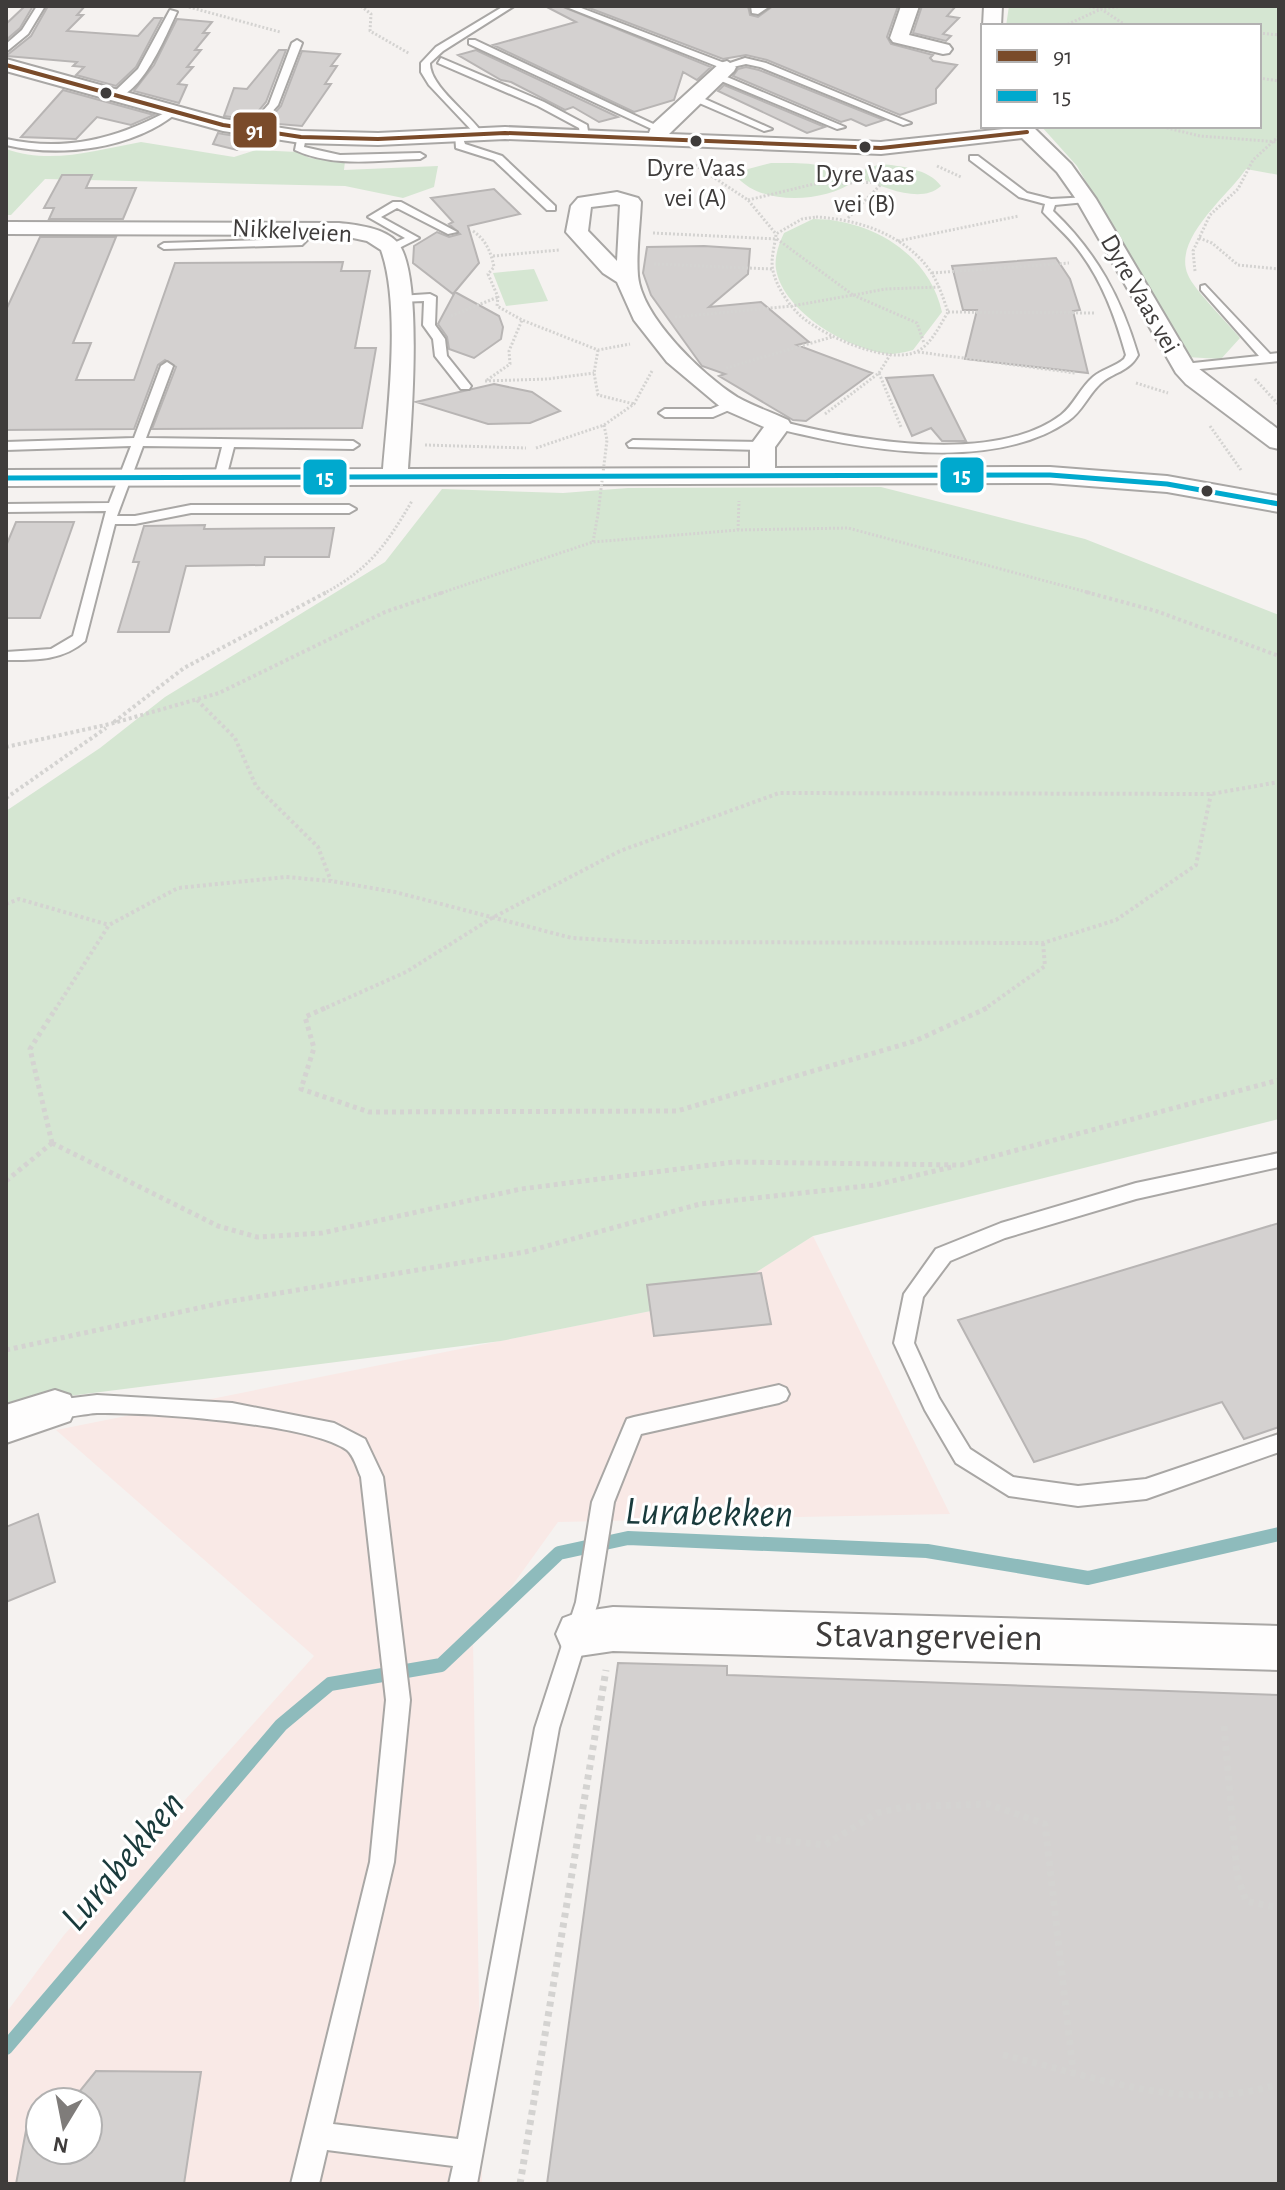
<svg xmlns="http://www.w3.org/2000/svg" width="1285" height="2190" viewBox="0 0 1285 2190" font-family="'Alegreya Sans',sans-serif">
  <rect width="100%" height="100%" fill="#f5f2f0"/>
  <!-- industrial -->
  <path fill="#f9e9e6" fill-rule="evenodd" d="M813 1236 950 1514 558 1522 473 1640 482 2184H6V2013L64 1935 314 1656 56 1430 715 1298ZM40 2102H88V2150H40Z"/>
  <!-- green -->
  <path fill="#d5e6d2" d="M1009 6H1279V175L1246 169C1228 196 1172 239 1188 275 1194 290 1228 323 1240 338L1221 359 1186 357 1077 166 1041 126H1259V26H1006Z
    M141 142 234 157 256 150 297 152 310 158 345 161 344 170 438 166 434 187 403 198 345 186 45 179 11 215H6V149C51 165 96 150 141 142Z
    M771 163C794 163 841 161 853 182 825 202 763 206 738 178L748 169Z
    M881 164C901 166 929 169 941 186 922 204 886 188 865 180V169Z
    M813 219C870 219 929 253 942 312L913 350C906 352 896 354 889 354 849 350 783 312 776 269 774 258 779 243 784 233Z
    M534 269 548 301 506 306 493 273Z
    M881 487 1085 539 1279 615V1119L813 1236 716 1298 501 1341 6 1404V811L100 748 165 697 385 562 442 489 563 493 628 488Z"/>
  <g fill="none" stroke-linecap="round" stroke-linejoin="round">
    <!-- stream -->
    <path stroke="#8ebbbc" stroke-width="14" d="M6 2048 281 1725 330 1684 441 1665 559 1553 628 1538 927 1551 1088 1578 1279 1534"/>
  </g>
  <!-- building -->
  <path fill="#d4d1d0" stroke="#b8b5b4" stroke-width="2" d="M25 6H33L20 28 6 40V24Z
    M48 6H85L77 15H83L67 31 138 36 154 18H162L136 67 116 86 76 75 84 67 73 66 77 62 6 56 31 36Z
    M545 6H561L711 67 697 80 683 72 674 100 634 112 493 45 576 22Z
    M584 6H748L750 15 758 17 773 6H898L887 37 891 44 933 55 930 58 933 61 957 65 936 89V103L900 115 767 60 746 55 723 59Z
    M922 6H956L947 16 959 18 943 34 951 36 946 41 913 33Z
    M177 19 212 22 203 33H209L195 50H201L187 67H193L178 84 187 85 179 103 134 91 154 65Z
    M279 50H286L266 102 251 120 224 116 234 88 247 89Z
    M476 50 618 117 599 122 573 107 565 110 511 82 501 80 458 55Z
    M302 51 340 54 331 66H337L325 84H331L302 126 266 123 281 106Z
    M746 67 759 70 884 120 866 126 851 119 841 122 733 76 738 69Z
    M724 85 825 127 807 133 718 91Z
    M63 90 154 115 131 125 97 117 76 139 21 137Z
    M218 133 223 134 254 139 237 150 213 144Z
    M62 175H92L86 188H136L123 219H49L54 208H44Z
    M494 189 520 214 468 226 479 263 453 294 413 263 414 246 437 232 449 237 460 234 449 224 453 222 431 198Z
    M40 237H116L73 343H91L76 380H134L175 263 343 262 341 271H370L355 348H376L362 428 152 429 176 367 165 360 158 365 134 429 6 430V310Z
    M704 246 750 249 748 274 709 307 761 302 809 342 797 345 872 373 806 421 793 420 719 376 725 374 702 366 651 295 643 273 647 247Z
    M1056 258 1070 279 1080 310 1073 311 1088 373 965 359 977 310H963L952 266Z
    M455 292 499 316 503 327 501 339 474 358 449 349 447 337 438 324Z
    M933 375 966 441H942L931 428 912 436 886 378Z
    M494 384 532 392 560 411 530 423 488 424 416 402Z
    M16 522H74L40 618H6V546Z
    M205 525 204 529 334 528 329 557H265L264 565 186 566 169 632H118L139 562H133L144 526Z
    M1279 1223V1427L1244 1439 1222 1402 1034 1462 958 1320Z
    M761 1273 771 1324 654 1336 647 1285Z
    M38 1514 55 1582 6 1602V1527Z
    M618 1663 727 1666V1675L1279 1695V2184H547Z
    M96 2071 201 2072 184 2184H16L27 2125H40V2150H88V2102H71Z"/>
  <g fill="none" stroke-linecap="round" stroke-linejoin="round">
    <defs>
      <path id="lane" d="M37 6H45L28 34 6 52V44L22 30Z
        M504 6H514L443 51 430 63C429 86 470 114 483 134L478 137 429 85 421 72V63L436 47Z
        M564 6H576L727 64 745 58 766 63 911 123 903 125 760 67 746 64 724 69Z
        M170 10 177 12C166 35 141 98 112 98V94L138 69Z
        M297 40 302 43 278 105 253 133H247V129L269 104 292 43Z
        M469 40H475L664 129 656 131 469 44Z
        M441 58 544 102 587 125 589 137 581 139 579 128 538 106 438 63Z
        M714 74H720L845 127 837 129 714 78Z
        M690 95H696L772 129 764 131 690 99Z
        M170 110 178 112C133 149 61 158 6 145V139C65 152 117 139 170 110Z
        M455 133H461L465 144 502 156 555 206V210H547L494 160 456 148Z
        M298 135 306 137 304 147 340 155 420 153 425 156 420 159C379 160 334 168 295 150Z
        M970 156H978L1027 193 1051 199 1090 197 1091 199 1086 202 1055 205 1053 211C1097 253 1121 298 1138 355 1129 372 1113 372 1100 384 1088 395 1082 412 1068 421 991 474 858 449 775 428V422L779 421C855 440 993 466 1061 415 1074 405 1080 388 1093 377 1102 369 1115 367 1124 359L1126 355C1115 316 1102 280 1077 248 1067 235 1054 224 1043 212L1045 204 1019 197 970 160Z
        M393 202H401L457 232 448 234 397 208 381 217 419 238 395 250H387V246L405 238 368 217Z
        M310 226 319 228 302 245 164 249 159 246 164 243 299 239Z
        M1205 285 1270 354 1279 353V361L1180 371V365L1184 364 1259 356 1201 290V286Z
        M430 294 436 297 435 325 445 339 447 356 471 386 469 389H461L435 356 433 339 423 325 424 301 399 302 393 299 399 296Z
        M167 362 173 366 146 438 353 441 359 445 353 449 234 447 226 478 220 482 214 478 222 447 143 446 117 516H135L191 505H349L356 509 349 513H191L135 524H115L85 641C62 661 35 660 6 660V652L51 649 73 636 106 511 6 512V504L109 503 131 446 6 450V442L134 438 161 366Z
        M732 400 736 401V407L713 417H665L659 413 665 409H711Z
        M633 440 762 442 768 446 762 450 629 447 627 444Z
        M1279 1153V1167L1136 1199 1005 1238 950 1261 923 1297 914 1343 939 1398 970 1449 1013 1477 1078 1486 1146 1479 1279 1434V1452L1146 1499 1078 1506 1009 1496 956 1463 925 1410 894 1343 904 1294 936 1249 1001 1223 1136 1183Z
        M779 1385 786 1388 789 1394 786 1400 779 1403 641 1434 614 1502 598 1602 559 1728 477 2184H449L453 2166 327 2150 319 2184H291L370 1862 386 1700 361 1477C357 1468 354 1456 347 1450 308 1423 148 1412 97 1413 81 1414 63 1420 48 1415L45 1408 48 1401 97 1395 232 1403 334 1423 365 1439 383 1477 410 1700 394 1862 333 2124 458 2139 535 1728 576 1602 592 1502 624 1426 627 1419 634 1417Z"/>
      <path id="street" d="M751 6H770L758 14 752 13Z
        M901 6H919L909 35 949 45 952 49 949 53 943 54 893 42 890 38Z
        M984 6H1002L1001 26H983Z
        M6 59 224 119 301 131 378 133 505 127 649 133 652 125 720 63 727 61 736 67 734 71 669 134 881 142 1032 126 1071 164 1096 199 1194 365 1279 430V449L1270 447 1186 384 1176 373 1076 199 1057 172 1022 138 881 154 505 139 378 145 301 143 223 131 6 71Z
        M617 192 638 198 641 202C640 226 636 252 638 276 642 318 703 375 737 397 753 406 771 412 788 420L791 425 775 447V468L1050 467 1167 476 1279 496V512L1167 492 1050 483 6 486V470L383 469C388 409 401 305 381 250L367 241 339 235 6 234V222L339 223C358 225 384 228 397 242 424 271 411 427 408 469L750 468V446L764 427 723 409 667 362 634 320 617 282 603 273 566 232 571 206 578 198ZM616 204 620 205 617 261 588 231 591 207Z
        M55 1390 70 1395 76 1408 70 1421 6 1443V1405Z
        M613 1607 1279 1626V1670L613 1651 579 1656 563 1650 556 1634 563 1618 579 1612Z"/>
    </defs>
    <!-- lane casing -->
    <use href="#lane" stroke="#a9a7a5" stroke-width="4"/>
    <!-- street casing -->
    <use href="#street" stroke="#a9a7a5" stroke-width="4"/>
    <!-- path-far3 -->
    <path stroke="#d4d3d1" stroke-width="3" stroke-dasharray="2 2" stroke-linecap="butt" d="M361 6 371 14 370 31 410 54
      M1085 6 1101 9 1127 26
      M189 7 280 32
      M1064 26 1101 9 1124 6
      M1259 33 1279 35
      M1259 78 1279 81
      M1159 126 1200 136 1279 142
      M695 165 748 200 776 234
      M937 166 961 177
      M748 200 814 184 883 182
      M816 217C860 219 911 237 934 277 940 288 944 300 948 312 940 325 932 343 918 351 890 366 825 336 803 318 790 307 777 288 773 271 770 259 775 246 776 234L802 219Z
      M848 218 895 170
      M473 231C486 240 491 252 494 267L488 274 498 297 497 306 522 320 598 350 630 344
      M653 233 777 239 853 295 792 306 675 317
      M1199 238 1212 243 1238 265 1279 269
      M898 241 1019 216
      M493 256 559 250
      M654 264 772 269
      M1195 271 1193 251 1210 215 1238 189 1253 160 1279 136
      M932 273 1069 263
      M853 295 917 323 924 343
      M854 295 885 289 939 287
      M948 312 1096 313
      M451 316 498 297
      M598 350 594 373 598 395 634 404
      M918 352 1075 373
      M726 368 832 337
      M879 373 890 355
      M1255 379 1279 405
      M487 380 510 364 509 351 522 320
      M485 381 548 379 594 373
      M1136 383 1168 393
      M825 414 879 373 901 427
      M604 425 607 440
      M1210 426 1241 470
      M425 445 526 448
      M536 448 604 425 634 404 652 371
      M738 530 739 501
      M593 542 598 514
      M323 594C370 569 386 545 412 501
      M438 594 593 542 738 530 848 528 1094 594"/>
    <!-- path-far2 -->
    <path stroke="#d4d3d1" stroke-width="4" stroke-dasharray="3 3" stroke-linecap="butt" d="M1086 592 1156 611 1279 656
      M197 700 235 738 256 786 318 847 331 881
      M114 722 184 668 327 592
      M6 747 110 724 219 693 385 612 444 592
      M6 798 106 728
      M6 904 19 899 109 925
      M55 1010 109 925 178 888 286 877 331 881 395 892 572 938 641 942 1043 943 1116 920 1196 865 1211 794
      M321 1010 406 972 492 918 620 851 779 793 1211 794 1279 782
      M983 1010 1045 966 1043 943"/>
    <!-- path-far1 -->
    <path stroke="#d4d3d1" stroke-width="5" stroke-dasharray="4 4" stroke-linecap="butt" d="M325 1008 305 1017 314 1048 301 1089 369 1112 677 1111 915 1041 987 1008
      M52 1143 30 1049 56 1008
      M52 1143 218 1226 257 1237 322 1233 521 1189 734 1162 961 1165 1279 1080
      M6 1181 52 1143
      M6 1350 226 1302 525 1252 700 1204 875 1185 952 1167"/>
    <!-- path -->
    <path stroke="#d4d3d1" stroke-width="7" stroke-dasharray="5 5" stroke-linecap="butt" d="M1224 1726 1237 1875 1246 1901 1279 1908
      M756 1838 825 1845 877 1813 904 1807 988 1804 1045 1824 1073 2071
      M1003 2055C1096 2076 1183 2114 1279 2084
      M520 2184 606 1670"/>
    <!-- lane -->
    <use href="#lane" fill="#fefdfd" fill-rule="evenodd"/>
    <!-- street -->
    <use href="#street" fill="#fefdfd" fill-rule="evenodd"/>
    <!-- path-bridge -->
    <path stroke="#d4d3d1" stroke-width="3" stroke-dasharray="2 2" stroke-linecap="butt" d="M598 514 607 440"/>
    <defs>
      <path id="bus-1" d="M6 65 223 125 301 137 378 139 505 133 881 148 1027 132"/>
      <path id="bus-2" d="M6 478 1050 475 1167 484 1279 504"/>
    </defs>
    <!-- bus-1 casing -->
    <use href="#bus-1" stroke="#fff" stroke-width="7"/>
    <!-- bus-2 casing -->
    <use href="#bus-2" stroke="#fff" stroke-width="9"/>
    <!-- bus-1 -->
    <use href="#bus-1" stroke="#7a4b2a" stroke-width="4"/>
    <!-- bus-2 -->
    <use href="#bus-2" stroke="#00a9ce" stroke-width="5"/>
  </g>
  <!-- markers -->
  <g fill="#3f3c3b" stroke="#fff" stroke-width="3">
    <circle cx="106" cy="93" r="7"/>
    <circle cx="696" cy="141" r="7"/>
    <circle cx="865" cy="147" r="7"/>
    <circle cx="1207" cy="491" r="7"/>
  </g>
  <g text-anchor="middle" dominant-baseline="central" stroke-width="6" stroke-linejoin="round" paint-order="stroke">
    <!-- far-bus labels -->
    <g font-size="26" fill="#3f3c3b" stroke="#fff">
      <text x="696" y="168">Dyre Vaas<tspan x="696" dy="30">vei (A)</tspan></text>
      <text x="865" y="174">Dyre Vaas<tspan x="865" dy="30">vei (B)</tspan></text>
    </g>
    <!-- far-street labels -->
    <g font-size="26" fill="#3f3c3b" stroke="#fff">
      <text transform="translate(292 231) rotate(3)">Nikkelveien</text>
      <text transform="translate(1140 294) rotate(60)">Dyre Vaas vei</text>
    </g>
    <!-- near-street labels -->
    <g font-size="38" fill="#3f3c3b" stroke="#fff">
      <text transform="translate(929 1637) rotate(1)">Stavangerveien</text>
    </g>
    <!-- near-water labels -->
    <g font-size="40" font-style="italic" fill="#193a3b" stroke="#fff">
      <text transform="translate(709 1513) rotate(1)">Lurabekken</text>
      <text transform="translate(123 1861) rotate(-50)">Lurabekken</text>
    </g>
  </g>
  <g stroke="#fff" stroke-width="3">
    <rect x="232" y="111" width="46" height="38" rx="8" fill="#7a4b2a"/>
    <rect x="939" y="456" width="46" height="38" rx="8" fill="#00a9ce"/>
    <rect x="302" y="458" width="46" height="38" rx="8" fill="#00a9ce"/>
  </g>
  <g font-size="22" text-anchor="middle" font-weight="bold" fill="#fff">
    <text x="255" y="138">91</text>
    <text x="962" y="483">15</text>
    <text x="325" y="485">15</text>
  </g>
  <!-- border -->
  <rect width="1285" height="2190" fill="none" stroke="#3f3c3b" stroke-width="16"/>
  <!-- legend -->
  <rect x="981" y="24" width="280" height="104" fill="#ffffff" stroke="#b2b1b1" stroke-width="2"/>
  <rect x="997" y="50" width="40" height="12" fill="#7a4b2a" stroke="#b2b1b1" stroke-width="2"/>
  <text x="1053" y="64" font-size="24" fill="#3f3c3b">91</text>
  <rect x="997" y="90" width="40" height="12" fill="#00a9ce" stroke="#b2b1b1" stroke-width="2"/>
  <text x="1053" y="104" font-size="24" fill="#3f3c3b">15</text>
  <!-- north arrow -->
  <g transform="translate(64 2126) rotate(190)"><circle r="38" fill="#ffffff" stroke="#b2b1b1" stroke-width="2"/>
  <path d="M0-6L14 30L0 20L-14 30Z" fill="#7f7c7a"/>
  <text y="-12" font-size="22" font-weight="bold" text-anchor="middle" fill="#3f3c3b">N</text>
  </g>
</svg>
